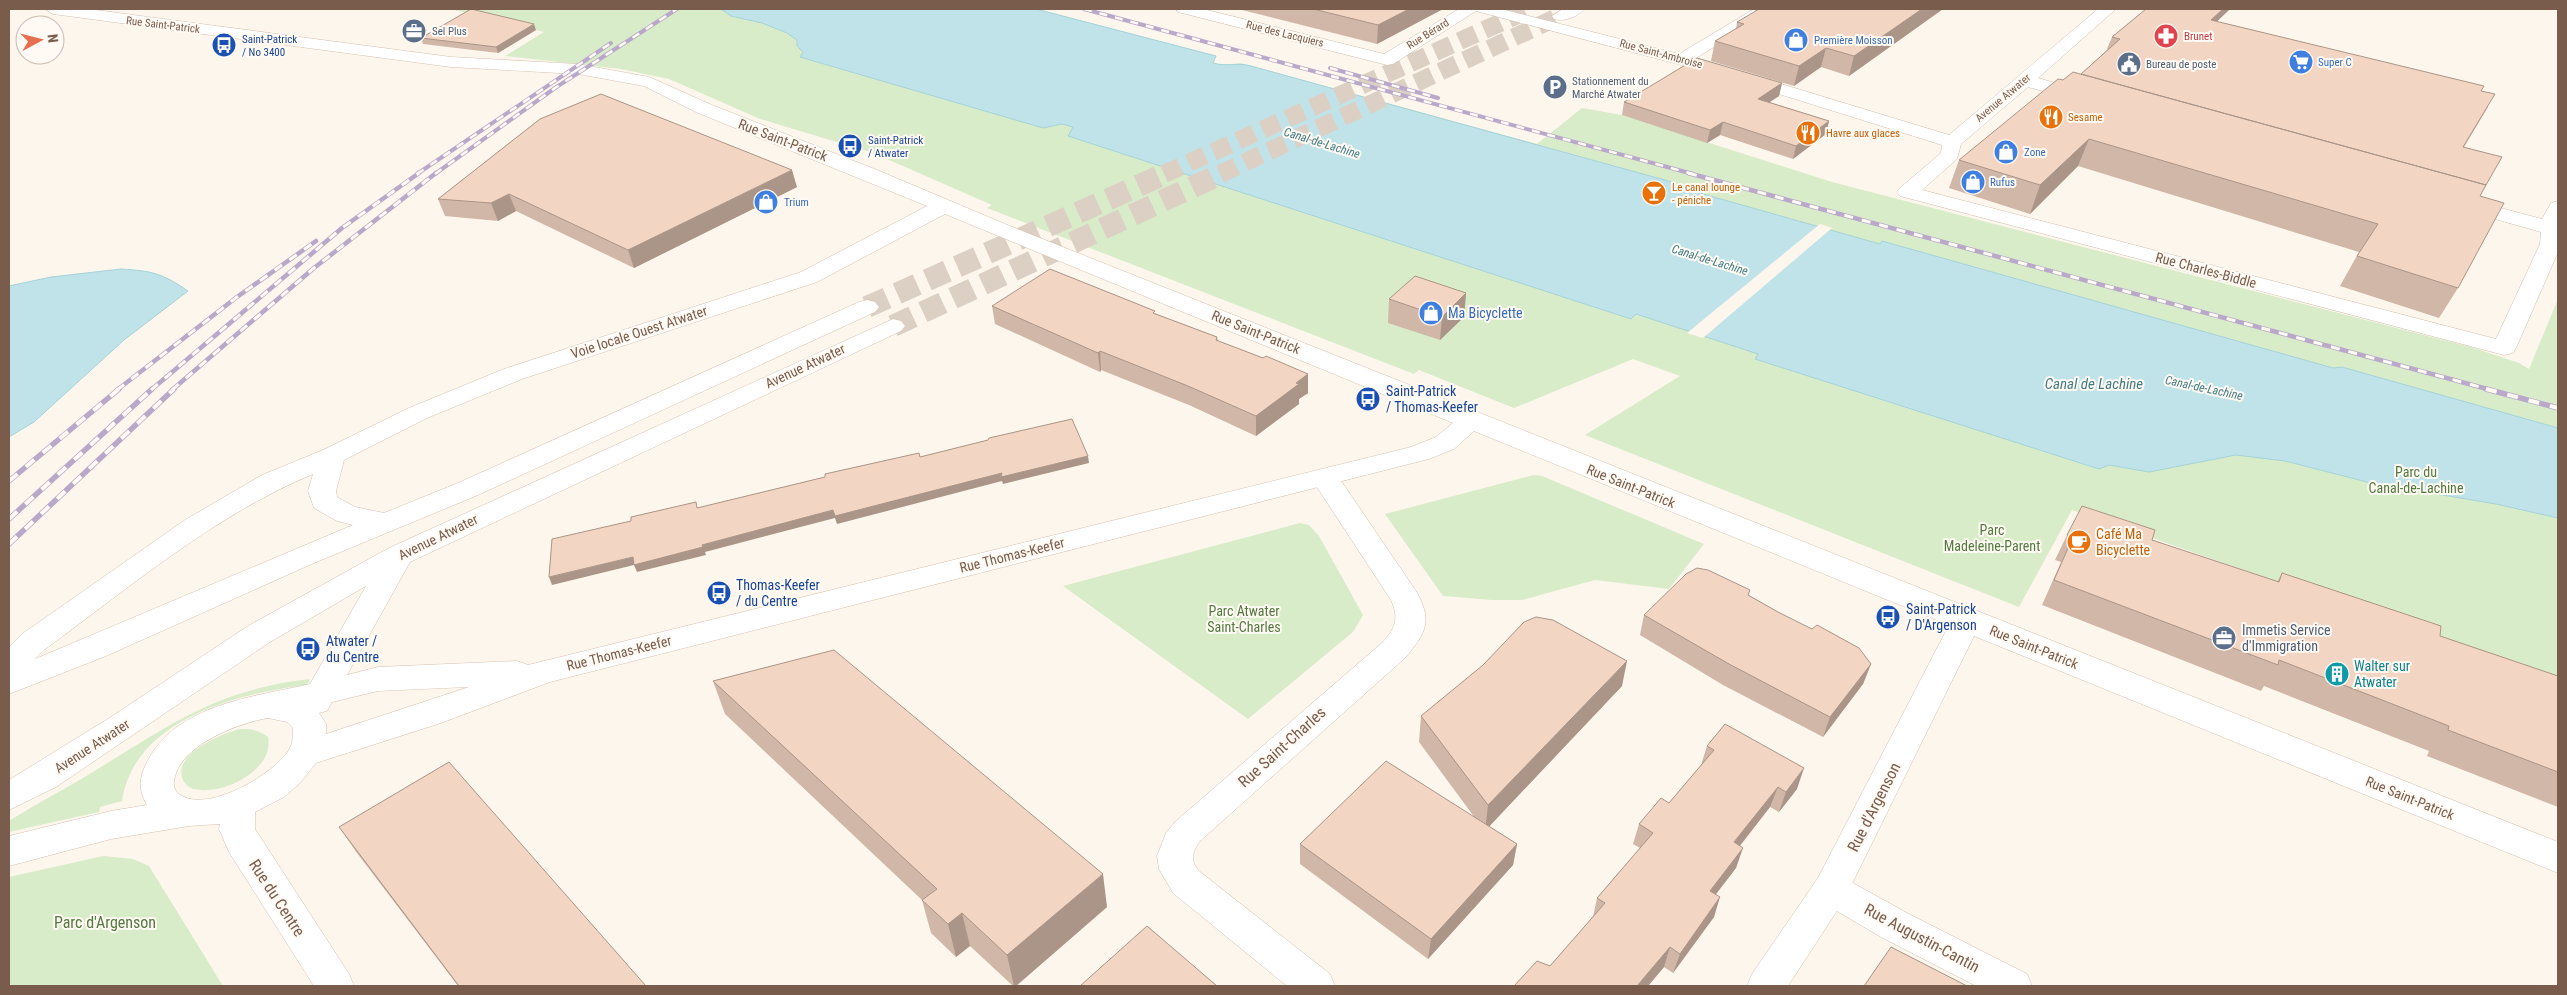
<svg xmlns="http://www.w3.org/2000/svg" width="2567" height="995" viewBox="0 0 2567 995" font-family="'Roboto Condensed',sans-serif">
  <rect width="100%" height="100%" fill="#fdf6ec"/>
  <!-- green -->
  <path fill="#d8ecc9" d="M450 9H1036L1216 56 1213 63 1224 66 1240 63 1537 144 1582 108 1622 115 1832 182 2474 348 2519 363 2529 369 2558 299V680L2072 510 2019 607 1585 435 1680 376 1633 359 1514 408 1419 370 1414 374 987 208 992 205 873 153 760 119 669 79 621 69 505 56 544 32Z
    M1534 475 1542 476 1704 544 1669 589 1595 580 1522 600H1492L1443 596 1385 514Z
    M1300 523 1309 525 1319 536 1363 615 1353 632 1248 719 1063 586Z
    M310 679 307 685C239 693 134 719 122 801L100 807 99 812 9 832V821C39 802 71 786 101 767 175 721 221 689 310 679Z
    M240 729C251 729 259 730 268 737 275 770 222 796 194 789 189 788 185 784 183 780 171 754 223 733 240 729Z
    M103 856 133 859 149 866 223 986H9V877Z"/>
  <!-- water -->
  <path fill="#bfe3e8" stroke="#a5d3da" d="M721 9H1036L1216 56 1213 63C1226 67 1237 62 1251 66L1672 182 1671 185 1880 244 1882 241 2333 368 2342 367 2558 428V518L2496 504 2371 483 2285 461 2236 455 2149 472 2109 465 2099 469 1755 359 1758 354 1636 314 1631 319 1068 136 1073 127 1062 124 1043 128 800 57 803 52 797 46V40L787 33 762 23 731 16Z
    M121 269C152 271 162 273 188 291L124 340 34 422 9 437V286L51 277Z"/>
  <!-- pier -->
  <path fill="#fdf6ec" d="M1820 224 1832 228 1703 338 1687 333Z"/>
  <g fill="none" stroke-linecap="round" stroke-linejoin="round">
    <!-- secondary-tunnel-far1 -->
    <path stroke="#dcd0c4" stroke-width="18" stroke-dasharray="18 9" stroke-linecap="butt" d="M1164 174 1531 9
      M1220 174 1560 16"/>
    <!-- secondary-tunnel -->
    <path stroke="#dcd0c4" stroke-width="22" stroke-dasharray="22 11" stroke-linecap="butt" d="M867 307 1167 173
      M893 326 1223 173"/>
    <defs>
      <path id="street" d="M1176 9H1203L1384 54 1459 9H1501L1679 54 1754 9H1773L1771 12 1696 58 1949 135 2098 9H2116L2038 78 2089 93 2092 97 2089 101 2083 102 2028 87 1961 144 1957 159 1922 190 2496 339 2540 244 2541 232 2456 208 2453 204 2456 200 2463 198 2542 219 2551 203 2558 201V252L2516 348 2513 353 2504 355 1900 196 1897 192 1900 188 1941 153 1942 145 1712 73 1476 11 1393 64 1387 65 1178 12Z
        M1325 469 1335 472 1416 591C1433 621 1426 633 1405 658L1200 841C1192 852 1190 861 1199 871L1330 974 1335 986H1287L1173 893 1159 869 1157 856 1166 833 1176 821 1383 642C1396 627 1399 618 1391 600L1311 478 1315 472Z
        M1831 873 1844 878 1907 913 2027 974 2032 986H1976L1881 937 1818 900 1813 889 1818 878Z"/>
      <path id="secondary" d="M45 9H88L451 57 578 64 649 77 712 105 877 170 1005 224 2558 842V873L1974 636 1844 900 1788 986H1747L1752 974 1818 878 1949 625 1474 431 1454 449 1429 459 550 682 441 723 316 763 300 783 284 797 255 812V829L349 974 354 986H314L229 852 219 829 220 824 189 826 111 839 9 866V836L111 811 147 805C138 789 139 778 147 762 176 704 254 697 310 684L366 586 270 642 56 787 9 810V780L111 717 248 626 389 548 893 319 901 321 905 326 901 331 410 562 347 675 378 667 517 661 528 665 1411 447 1436 437 1453 423 945 214 817 282 522 379 427 418 344 460 336 491 337 497 355 507 384 513 458 483 859 302 867 300 875 302 879 307 875 312 478 495 314 563 106 656 9 694V647L22 634 185 520 262 475 323 450 409 408 504 369 801 272 927 206 698 113 644 86 578 74 451 67 53 14ZM313 474 308 491 314 508 337 521 353 525 35 659 44 650C130 587 215 515 313 474ZM469 687 326 734V724L319 713 327 711 332 702 378 691ZM268 718 287 722 293 728C293 736 293 743 289 750 274 774 210 812 182 796 176 793 173 788 174 781 178 746 238 723 268 718Z
        M1563 9H1584C1578 17 1564 22 1554 19L1552 16Z"/>
    </defs>
    <!-- street casing -->
    <use href="#street" stroke="#d1beb0" stroke-width="1"/>
    <!-- secondary casing -->
    <use href="#secondary" stroke="#d6c0b0" stroke-width="1"/>
    <!-- street -->
    <use href="#street" fill="#fff" fill-rule="evenodd"/>
    <!-- secondary -->
    <use href="#secondary" fill="#fff" fill-rule="evenodd"/>
    <defs>
      <path id="rail-far2" d="M1084 9 1693 174
        M1330 68 1438 98
        M417 174 611 43
        M435 174 555 88 677 9"/>
      <path id="rail-far1" d="M1688 173 2491 390
        M117 390 237 297 316 241
        M151 390 342 228 419 173
        M172 390 314 268 436 173"/>
      <path id="rail" d="M2486 389 2558 408
        M9 481 119 389
        M9 519 152 389
        M9 544 174 389"/>
    </defs>
    <!-- rail-far2 casing -->
    <use href="#rail-far2" stroke="#b9a8c9" stroke-width="4"/>
    <!-- rail-far1 casing -->
    <use href="#rail-far1" stroke="#b9a8c9" stroke-width="4.5"/>
    <!-- rail casing -->
    <use href="#rail" stroke="#b9a8c9" stroke-width="5.5"/>
    <!-- rail-far2 -->
    <use href="#rail-far2" stroke="#fffaf3" stroke-width="2.5" stroke-dasharray="8" stroke-linecap="butt"/>
    <!-- rail-far1 -->
    <use href="#rail-far1" stroke="#fffaf3" stroke-width="3" stroke-dasharray="9" stroke-linecap="butt"/>
    <!-- rail -->
    <use href="#rail" stroke="#fffaf3" stroke-width="4" stroke-dasharray="11" stroke-linecap="butt"/>
  </g>
  <!-- wall -->
  <path fill="#d1b7a8" d="M1238 9H1443L1377 44Z
    M1943 9 1849 76 1821 67 1794 86 1711 61 1715 41 1736 29 1737 22Z
    M2146 9H2230L2216 22 2481 91 2488 107 2464 147 2480 196 2458 288 2439 318 2340 286 2359 252 2078 166 2030 214 1949 188 1959 160 2063 80 2081 74 2108 49H2107L2112 37Z
    M536 30 498 53 423 44 421 38Z
    M1782 83 1779 96 1769 102 1829 121 1826 134 1793 159 1720 135 1707 143 1622 115 1624 102Z
    M540 119 797 187 634 268 516 211 498 221 445 216 438 199Z
    M1466 293 1464 317 1440 340 1388 323 1389 299Z
    M992 306 1155 314 1217 337 1218 341 1263 358 1308 374V393L1299 399V404L1256 436 1189 405 1101 370 1100 372 995 324Z
    M2067 535 2152 540 2277 582 2282 573 2440 636 2558 676V807L2427 756 2429 751 2264 686 2261 691 2042 605 2061 562 2055 560Z
    M1750 590 1748 595 1871 664 1863 684 1823 737 1723 685 1640 635 1644 615Z
    M713 681 1107 907 1016 986H1013L970 946 956 957 931 933 922 900 725 714Z
    M1622 686 1489 826 1517 844 1513 865 1428 959 1300 864V844L1475 818 1419 742 1421 716Z
    M1707 746 1797 789 1779 812 1770 807 1740 846 1736 868 1716 894 1714 917 1673 973 1664 967 1648 986H1514L1550 966 1593 917 1597 898 1640 848 1633 844 1639 824 1669 803 1701 765Z
    M339 827 646 986H458L357 853Z"/>
  <!-- shaded-wall -->
  <path fill="#aa9588" d="M1409 9H1443L1377 44 1378 25Z
    M1922 9H1943L1849 76 1854 56Z
    M2223 9H2230L2206 32 2211 20Z
    M534 24 536 30 498 53 496 47Z
    M1826 48 1821 67 1794 86 1799 66Z
    M1782 83 1779 96 1755 112 1758 99Z
    M1829 121 1826 134 1793 159 1796 146Z
    M1723 122 1720 135 1707 143 1710 130Z
    M2089 139 2078 166 2030 214 2040 185Z
    M792 170 797 187 634 268 628 250Z
    M509 194 516 211 498 221 491 203Z
    M1466 293 1464 317 1440 340 1442 317Z
    M1100 351 1101 370 1100 372 1098 353Z
    M1308 374V393L1299 399V404L1256 436V416Z
    M1088 456 1089 463 1003 484 1002 481 837 524 835 518 705 552 706 555 637 572 634 565 552 585 549 577 833 510 1002 473Z
    M1627 661 1622 686 1485 831 1488 805Z
    M1871 664 1863 684 1823 737 1830 717Z
    M1804 768 1797 789 1779 812 1786 792Z
    M1778 787 1770 807 1727 862 1734 842Z
    M1517 844 1513 865 1428 959 1431 939Z
    M1743 848 1736 868 1703 911 1710 891Z
    M1103 874 1107 907 1016 986H1014L1007 955Z
    M1720 897 1714 917 1673 973 1680 954Z
    M962 913 970 946 956 957 948 924Z
    M1670 947 1664 967 1648 986H1637Z"/>
  <!-- building -->
  <path fill="#f3d5c3" stroke="#aa9588" d="M471 9 534 24 496 47 421 38Z
    M1313 9H1409L1378 25Z
    M1759 9H1922L1854 56 1826 48 1799 66 1715 41 1744 24 1737 22Z
    M2146 9H2223L2211 20 2484 86 2481 91 2495 94 2463 147 2502 157 2486 185 2081 74 2120 39 2112 37Z
    M1697 58 1782 83 1758 99 1829 121 1796 146 1723 122 1710 130 1624 102Z
    M2073 72 2486 185 2480 196 2504 203 2458 288 2357 256 2378 224 2089 139 2040 185 1959 160 2058 79 2063 80Z
    M601 94 792 170 628 250 509 194 491 203 438 199 540 119Z
    M1050 269 1155 311 1153 313 1217 337 1216 340 1263 358 1266 356 1308 374 1296 383 1299 384 1256 416 1188 386 1100 351 1098 353 992 306Z
    M1415 276 1466 293 1442 317 1389 299Z
    M1072 419 1088 456 1001 477 1002 473 835 516 833 510 702 545 703 547 634 565 633 557 549 577 552 539 631 521V517L696 502 697 508 825 477V474L919 453 920 457 988 440 989 438Z
    M2082 506 2155 530 2152 540 2279 582 2282 573 2441 626 2440 636 2558 676V772L2448 730 2449 726 2279 660 2278 665 2054 580 2073 537 2067 535Z
    M1697 568 1708 570 1750 590 1748 595 1778 612 1812 629 1817 625 1859 648 1871 664 1830 717 1729 664 1644 615 1686 574Z
    M1536 617 1553 620 1627 661 1488 805 1421 716 1483 665 1524 622Z
    M834 650 1103 874 1007 955 962 913 948 924 922 900 937 889 713 681Z
    M1725 724 1804 768 1786 792 1778 787 1734 842 1743 848 1710 891 1720 897 1680 954 1670 947 1637 986H1514L1537 961 1550 966 1605 903 1597 898 1653 833 1639 824 1661 798 1669 803 1714 750 1707 746Z
    M1386 761 1517 844 1431 939 1300 844Z
    M449 762 646 986H459L339 827Z
    M1147 926 1217 986H1080Z
    M1891 947 1967 986H1864Z"/>
  <!-- icons -->
  <defs>
    <symbol id="office-disc" viewBox="-11 -11 22 22"><circle r="9.5" fill="#5c6f8a" stroke="#fffaf3"/><path d="M-6-3h4V-5.5h4V-3h4V5H-6ZM-1-4.5V-3h2v-1.5ZM-6 0V1H6V0Z" fill="#fff"/></symbol>
    <symbol id="pharmacy-disc" viewBox="-11 -11 22 22"><circle r="9.5" fill="#e0444e" stroke="#fffaf3"/><path d="M-2-6h4v4h4v4h-4v4h-4v-4h-4v-4h4Z" fill="#fff"/></symbol>
    <symbol id="shop-disc" viewBox="-11 -11 22 22"><circle r="9.5" fill="#3f7fe0" stroke="#fffaf3"/><path d="M-5-2.5h2.3a2.7 3.5 0 0 1 5.4 0H5L5.5 6h-11ZM-1.5-2.5h3a1.5 2.3 0 0 0-3 0Z" fill="#fff"/></symbol>
    <symbol id="bus-disc" viewBox="-11 -11 22 22"><circle r="9.5" fill="#1a4fb4" stroke="#fffaf3"/><path d="M-5-6H5V4H4V6H2V4H-2V6H-4V4H-5ZM-3.5-4V0h7V-4ZM-3.5 1.2v1.5H-2V1.2ZM2 1.2v1.5H3.5V1.2Z" fill="#fff"/></symbol>
    <symbol id="supermarket-disc" viewBox="-11 -11 22 22"><circle r="9.5" fill="#3f7fe0" stroke="#fffaf3"/><path d="M-6-5.5h2.5l.6 2H6L4.5 2H-2.5L-4.4-4H-6ZM-1.5 3.2a1.3 1.3 0 1 0 .1 0ZM3 3.2a1.3 1.3 0 1 0 .1 0Z" fill="#fff"/></symbol>
    <symbol id="civic-disc" viewBox="-11 -11 22 22"><circle r="9.5" fill="#5c6f8a" stroke="#fffaf3"/><path d="M-.6-6.5H3V-4.5H.6V-3L4-1V1h2V6H-6V1h2V-1L-.6-3ZM-1.2 2.5V6h2.4V2.5Z" fill="#fff"/></symbol>
    <symbol id="parking-disc" viewBox="-11 -11 22 22"><circle r="9.5" fill="#5c6f8a" stroke="#fffaf3"/><path d="M-3.5-5.5H1a3.5 3.5 0 0 1 0 7H-1V5.5H-3.5ZM-1-3.4V-.6H.8a1.4 1.4 0 0 0 0-2.8Z" fill="#fff"/></symbol>
    <symbol id="restaurant-disc" viewBox="-11 -11 22 22"><circle r="9.5" fill="#e8710a" stroke="#fffaf3"/><path d="M-5-6h1v4h1v-4h1v4h1v-4h1v5L-1.5 .5V6h-2V.5L-5-1ZM5-6V6H3V1.5H1.5Q1.5-4 5-6Z" fill="#fff"/></symbol>
    <symbol id="bar-disc" viewBox="-11 -11 22 22"><circle r="9.5" fill="#e8710a" stroke="#fffaf3"/><path d="M-6-5H6L.8 .8V4.5H3.5V6h-7V4.5H-.8V.8Z" fill="#fff"/></symbol>
    <symbol id="cafe-disc" viewBox="-11 -11 22 22"><circle r="9.5" fill="#e8710a" stroke="#fffaf3"/><path d="M-5.5-4.5H6V0H3Q3 3.5 0 3.5H-2.5Q-5.5 3.5-5.5 0ZM3-3.2v2h1.7v-2ZM-6 4.5H4V6H-6Z" fill="#fff"/></symbol>
    <symbol id="building-disc" viewBox="-11 -11 22 22"><circle r="9.5" fill="#0f9aa8" stroke="#fffaf3"/><path d="M-4-6H4V6H1V3H-1V6H-4ZM-2.5-4.3h1.7v1.8h-1.7ZM.8-4.3h1.7v1.8H.8ZM-2.5-1h1.7V.8h-1.7ZM.8-1h1.7V.8H.8Z" fill="#fff"/></symbol>
  </defs>
  <g fill-rule="evenodd">
    <use href="#office-disc" x="400" y="17" width="28" height="28"/>
    <use href="#pharmacy-disc" x="2152" y="22" width="28" height="28"/>
    <use href="#shop-disc" x="1782" y="26" width="28" height="28"/>
    <use href="#bus-disc" x="210" y="31" width="28" height="28"/>
    <use href="#supermarket-disc" x="2287" y="48" width="28" height="28"/>
    <use href="#civic-disc" x="2115" y="50" width="28" height="28"/>
    <use href="#parking-disc" x="1541" y="73" width="28" height="28"/>
    <use href="#restaurant-disc" x="2037" y="103" width="28" height="28"/>
    <use href="#restaurant-disc" x="1794" y="119" width="28" height="28"/>
    <use href="#bus-disc" x="836" y="132" width="28" height="28"/>
    <use href="#shop-disc" x="1992" y="138" width="28" height="28"/>
    <use href="#shop-disc" x="1959" y="168" width="28" height="28"/>
    <use href="#bar-disc" x="1640" y="179" width="28" height="28"/>
    <use href="#shop-disc" x="752" y="188" width="28" height="28"/>
    <use href="#shop-disc" x="1417" y="299" width="28" height="28"/>
    <use href="#bus-disc" x="1354" y="385" width="28" height="28"/>
    <use href="#cafe-disc" x="2065" y="528" width="28" height="28"/>
    <use href="#bus-disc" x="705" y="579" width="28" height="28"/>
    <use href="#bus-disc" x="1874" y="603" width="28" height="28"/>
    <use href="#office-disc" x="2210" y="624" width="28" height="28"/>
    <use href="#bus-disc" x="294" y="635" width="28" height="28"/>
    <use href="#building-disc" x="2323" y="660" width="28" height="28"/>
  </g>
  <g text-anchor="middle" dominant-baseline="central" stroke-width="4" stroke-linejoin="round" paint-order="stroke">
    <!-- far-street labels -->
    <g font-size="11" fill="#7a5c4d" stroke="#fffaf3">
      <text transform="translate(163 25) rotate(7)">Rue Saint-Patrick</text>
      <text transform="translate(1285 34) rotate(14)">Rue des Lacquiers</text>
      <text transform="translate(1428 34) rotate(-32)">Rue Bérard</text>
      <text transform="translate(1661 54) rotate(15)">Rue Saint-Ambroise</text>
      <text transform="translate(2003 98) rotate(-40)">Avenue Atwater</text>
    </g>
    <!-- far-service labels -->
    <g font-size="11" fill="#4e5e75" stroke="#fffaf3" text-anchor="start">
      <text x="432" y="31">Sel Plus</text>
      <text x="2146" y="64">Bureau de poste</text>
      <text x="1572" y="81">Stationnement du<tspan x="1572" dy="13">Marché Atwater</tspan></text>
    </g>
    <!-- far-health labels -->
    <g font-size="11" fill="#be3a42" stroke="#fffaf3" text-anchor="start">
      <text x="2184" y="36">Brunet</text>
    </g>
    <!-- far-transit labels -->
    <g font-size="11" fill="#164399" stroke="#fffaf3" text-anchor="start">
      <text x="242" y="39">Saint-Patrick<tspan x="242" dy="13">/ No 3400</tspan></text>
      <text x="868" y="140">Saint-Patrick<tspan x="868" dy="13">/ Atwater</tspan></text>
    </g>
    <!-- far-shop labels -->
    <g font-size="11" fill="#366cbe" stroke="#fffaf3" text-anchor="start">
      <text x="1814" y="40">Première Moisson</text>
      <text x="2318" y="62">Super C</text>
      <text x="2024" y="152">Zone</text>
      <text x="1990" y="182">Rufus</text>
      <text x="784" y="202">Trium</text>
    </g>
    <!-- far-food labels -->
    <g font-size="11" fill="#c56008" stroke="#fffaf3" text-anchor="start">
      <text x="2068" y="117">Sesame</text>
      <text x="1826" y="133">Havre aux glaces</text>
      <text x="1672" y="187">Le canal lounge<tspan x="1672" dy="13">- péniche</tspan></text>
    </g>
    <!-- far-water labels -->
    <g font-size="12" font-style="italic" fill="#437c86" stroke="#fffaf3">
      <text transform="translate(1322 143) rotate(17)">Canal-de-Lachine</text>
      <text transform="translate(1710 260) rotate(17)">Canal-de-Lachine</text>
      <text transform="translate(2204 388) rotate(12)">Canal-de-Lachine</text>
    </g>
    <!-- street labels -->
    <g font-size="14" fill="#7a5c4d" stroke="#fffaf3">
      <text transform="translate(783 140) rotate(21)">Rue Saint-Patrick</text>
      <text transform="translate(2206 270) rotate(15)">Rue Charles-Biddle</text>
      <text transform="translate(639 332) rotate(-18)">Voie locale Ouest Atwater</text>
      <text transform="translate(1256 332) rotate(22)">Rue Saint-Patrick</text>
      <text transform="translate(805 366) rotate(-25)">Avenue Atwater</text>
      <text transform="translate(1631 486) rotate(22)">Rue Saint-Patrick</text>
      <text transform="translate(438 537) rotate(-26)">Avenue Atwater</text>
      <text transform="translate(1012 555) rotate(-14)">Rue Thomas-Keefer</text>
      <text transform="translate(2034 647) rotate(22)">Rue Saint-Patrick</text>
      <text transform="translate(619 653) rotate(-14)">Rue Thomas-Keefer</text>
      <text transform="translate(92 746) rotate(-33)">Avenue Atwater</text>
      <text transform="translate(2410 798) rotate(22)">Rue Saint-Patrick</text>
    </g>
    <!-- shop labels -->
    <g font-size="14" fill="#366cbe" stroke="#fffaf3" text-anchor="start">
      <text x="1448" y="313">Ma Bicyclette</text>
    </g>
    <!-- transit labels -->
    <g font-size="14" fill="#164399" stroke="#fffaf3" text-anchor="start">
      <text x="1386" y="391">Saint-Patrick<tspan x="1386" dy="16">/ Thomas-Keefer</tspan></text>
      <text x="736" y="585">Thomas-Keefer<tspan x="736" dy="16">/ du Centre</tspan></text>
      <text x="1906" y="609">Saint-Patrick<tspan x="1906" dy="16">/ D'Argenson</tspan></text>
      <text x="326" y="641">Atwater /<tspan x="326" dy="16">du Centre</tspan></text>
    </g>
    <!-- park labels -->
    <g font-size="14" fill="#537a41" stroke="#fffaf3">
      <text x="2416" y="472">Parc du<tspan x="2416" dy="16">Canal-de-Lachine</tspan></text>
      <text x="1992" y="530">Parc<tspan x="1992" dy="16">Madeleine-Parent</tspan></text>
      <text x="1244" y="611">Parc Atwater<tspan x="1244" dy="16">Saint-Charles</tspan></text>
    </g>
    <!-- food labels -->
    <g font-size="14" fill="#c56008" stroke="#fffaf3" text-anchor="start">
      <text x="2096" y="534">Café Ma<tspan x="2096" dy="16">Bicyclette</tspan></text>
    </g>
    <!-- service labels -->
    <g font-size="14" fill="#4e5e75" stroke="#fffaf3" text-anchor="start">
      <text x="2242" y="630">Immetis Service<tspan x="2242" dy="16">d'Immigration</tspan></text>
    </g>
    <!-- culture labels -->
    <g font-size="14" fill="#0d838f" stroke="#fffaf3" text-anchor="start">
      <text x="2354" y="666">Walter sur<tspan x="2354" dy="16">Atwater</tspan></text>
    </g>
    <!-- water labels -->
    <g font-size="15" font-style="italic" fill="#437c86" stroke="#fffaf3">
      <text x="2094" y="384">Canal de Lachine</text>
    </g>
    <!-- near-street labels -->
    <g font-size="16" fill="#7a5c4d" stroke="#fffaf3">
      <text transform="translate(1282 747) rotate(-42)">Rue Saint-Charles</text>
      <text transform="translate(1874 807) rotate(-63)">Rue d'Argenson</text>
      <text transform="translate(277 898) rotate(57)">Rue du Centre</text>
      <text transform="translate(1922 938) rotate(28)">Rue Augustin-Cantin</text>
    </g>
    <!-- near-park labels -->
    <g font-size="16" fill="#537a41" stroke="#fffaf3">
      <text x="105" y="922">Parc d'Argenson</text>
    </g>
  </g>
  <!-- border -->
  <rect width="2567" height="995" fill="none" stroke="#7a5c4d" stroke-width="20"/>
  <!-- north arrow -->
  <g transform="translate(40 40) rotate(83)"><circle r="24" fill="#fffaf3" stroke="#cabbb1"/>
  <path d="M0-4L9 19L0 12L-9 19Z" fill="#e76f51"/>
  <text y="-8" font-size="14" font-weight="bold" text-anchor="middle" fill="#7a5c4d">N</text>
  </g>
</svg>
